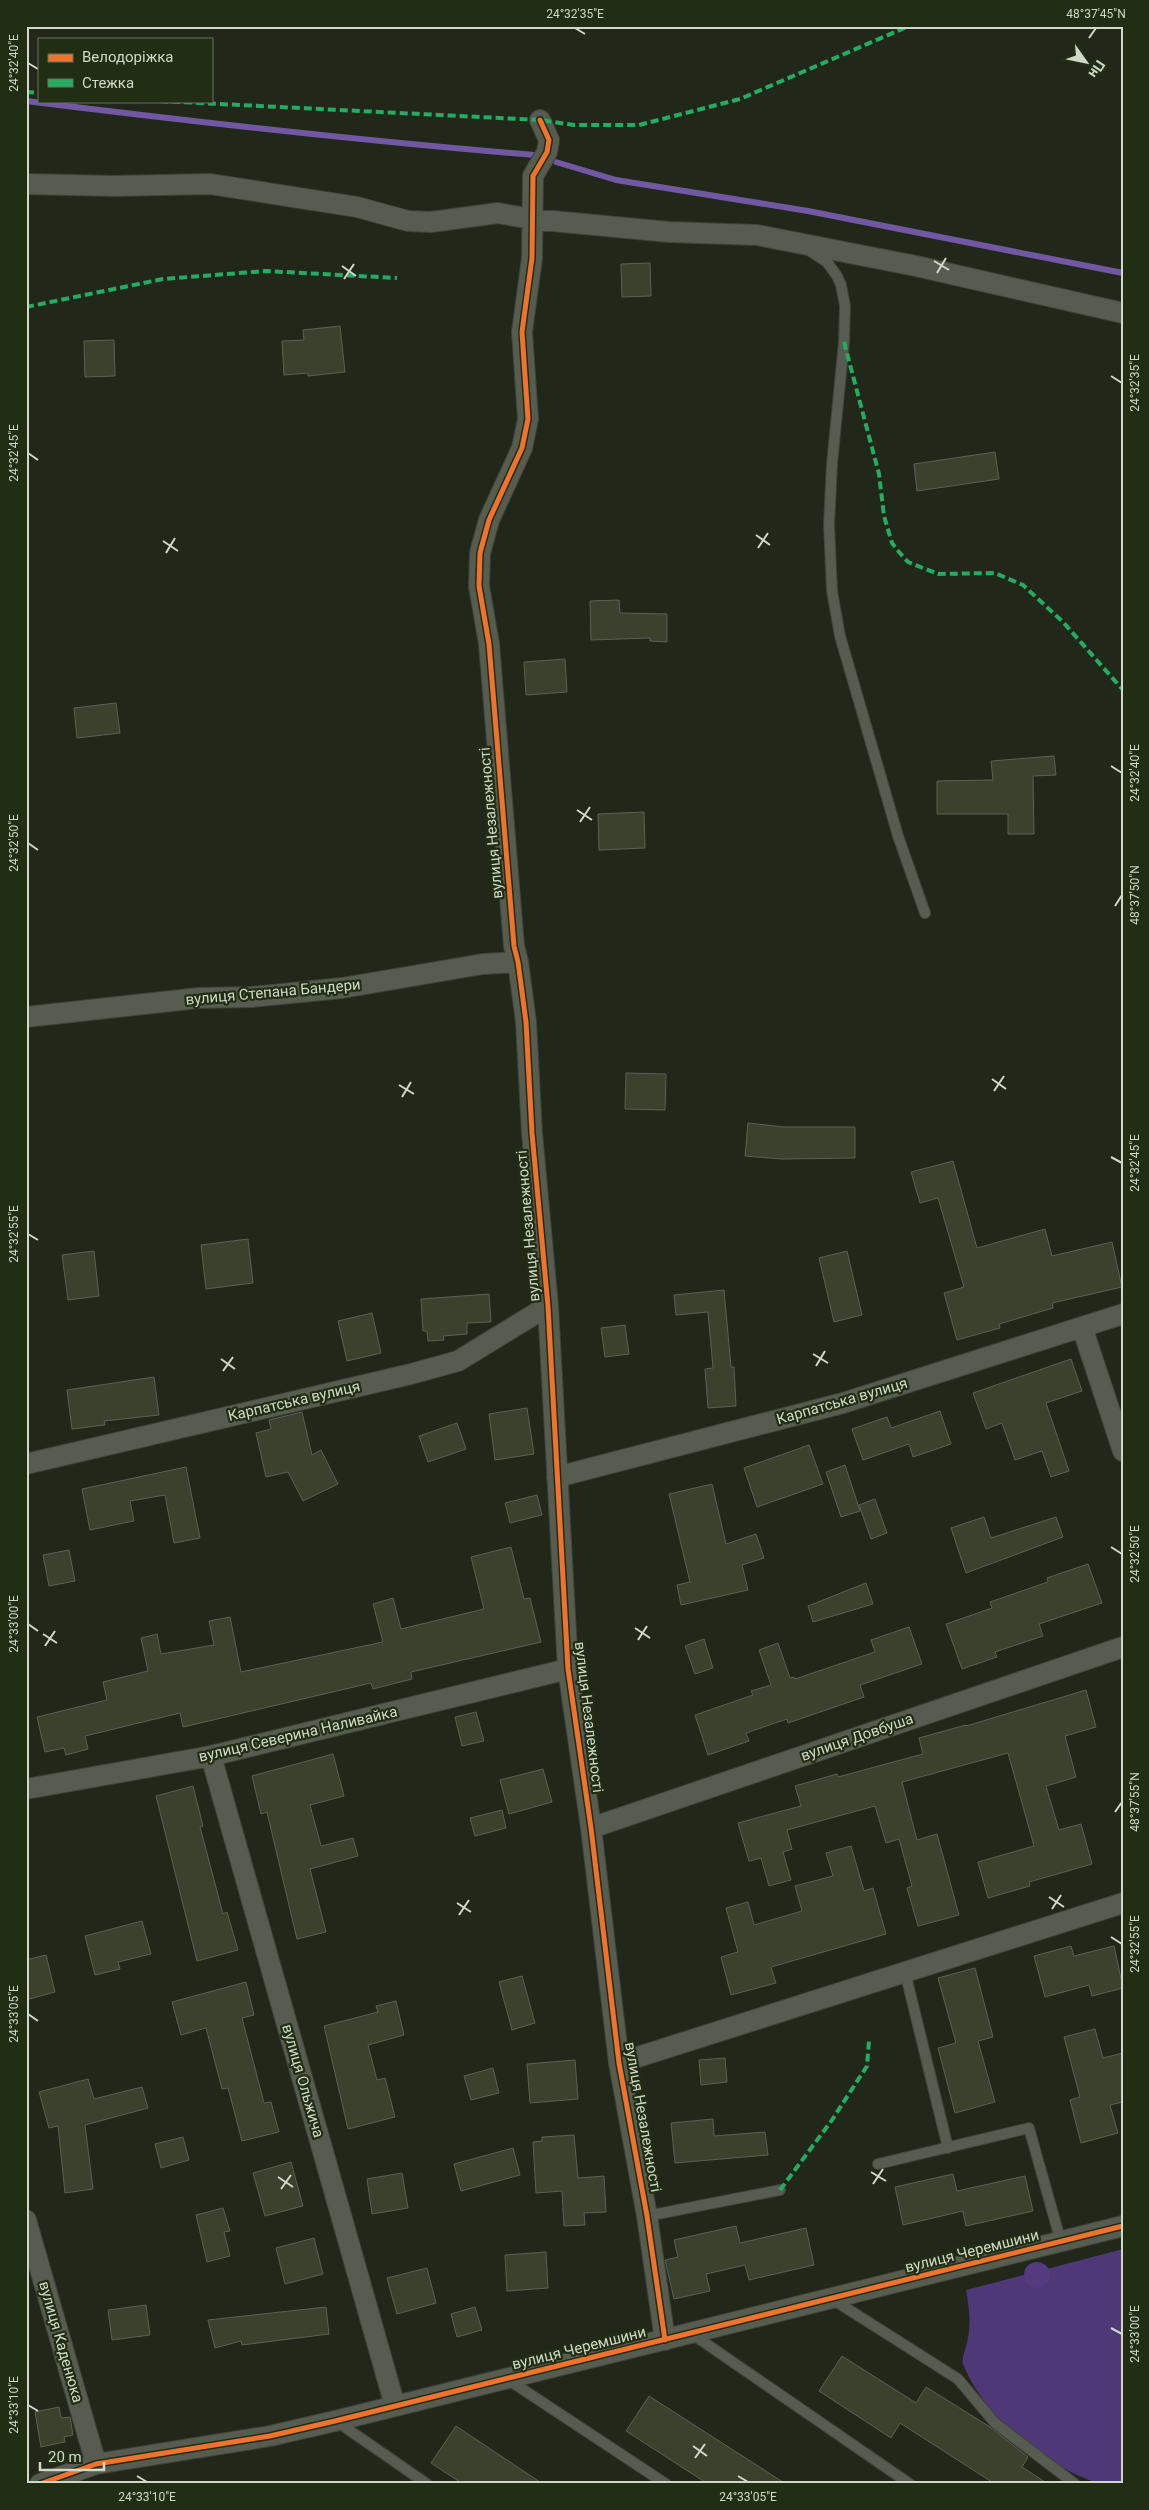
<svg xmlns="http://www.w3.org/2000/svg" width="1149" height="2510" viewBox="0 0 1149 2510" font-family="Roboto,sans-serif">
  <rect width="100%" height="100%" fill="#21281a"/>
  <!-- green -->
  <path fill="#4f3877" d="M1123 2249V2480C1092 2498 1027 2444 1004 2423 988 2409 971 2384 963 2364 961 2358 967 2346 968 2338 971 2321 969 2307 966 2290Z"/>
  <!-- forest -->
  <path fill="#543a7e" d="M1024 2275a13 13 0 1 1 26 0a13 13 0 1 1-26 0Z"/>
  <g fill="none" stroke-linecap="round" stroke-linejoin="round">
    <!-- stream -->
    <path stroke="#7258a2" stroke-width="6" d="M26 101C195 122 364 141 534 155
      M556 162 616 180 808 211 1123 273"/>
  </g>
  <!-- building -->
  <path fill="#3a422e" stroke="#5b6155" d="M650 263 651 296 622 297 621 264Z
    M340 326 345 372 308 376V373L284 375 282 341 304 340 303 330Z
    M114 340 115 376 85 377 84 341Z
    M995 452 999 479 917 491 914 464Z
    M619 600 620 613 667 614V642L650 641V638L591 640 590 601Z
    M565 659 567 692 526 695 524 662Z
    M116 703 120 733 77 738 74 708Z
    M1054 756 1056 775 1033 776 1034 834H1008V814H937V781L993 780 991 761Z
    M644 812 645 848 599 850 598 814Z
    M626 1073 666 1074 665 1110 625 1109Z
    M748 1123 784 1127H855V1158L782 1159 745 1156Z
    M953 1161 977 1248 1045 1229 1052 1256 1112 1242 1122 1287 1052 1303 1053 1308 999 1324 1000 1328 957 1340 944 1293 964 1287 938 1198 920 1203 911 1172Z
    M248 1239 253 1283 206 1289 201 1245Z
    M94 1251 99 1296 68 1300 62 1255Z
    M847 1251 862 1315 834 1322 819 1258Z
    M724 1290 731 1367H734L736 1406 708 1408 705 1369 713 1368 708 1312 676 1315 674 1295Z
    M489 1294 491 1322 467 1323V1334L443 1336 444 1340 428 1341 427 1331H423L421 1299Z
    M372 1313 381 1353 347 1361 338 1321Z
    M625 1325 629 1354 605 1357 601 1328Z
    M1071 1359 1082 1391 1046 1403 1069 1471 1051 1477 1042 1451 1015 1460 1002 1423 986 1429 973 1393Z
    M154 1377 159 1415 104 1421 105 1425 72 1429 67 1390Z
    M527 1408 534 1454 495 1460 489 1414Z
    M940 1411 951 1444 913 1457 909 1444 863 1460 852 1429 887 1417 891 1428Z
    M302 1412 312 1455 321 1450 338 1484 303 1501 288 1472 266 1477 256 1433 271 1429 269 1420Z
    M457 1423 466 1449 428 1462 419 1436Z
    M809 1445 823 1484 757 1507 744 1468Z
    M845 1465 860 1511 841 1517 826 1472Z
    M186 1467 200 1538 174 1543 165 1495 130 1501 134 1521 90 1530 82 1489Z
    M712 1484 726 1544 756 1534 764 1558 742 1565 748 1590 681 1605 677 1585 690 1582 669 1494Z
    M537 1495 542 1515 510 1523 505 1503Z
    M875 1499 887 1533 871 1539 859 1505Z
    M984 1517 991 1538 1056 1517 1063 1537 966 1573 951 1528Z
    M511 1547 524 1599 530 1598 541 1642 411 1672 412 1679 373 1689 371 1683 183 1727 180 1713 85 1736 88 1749 66 1755 64 1748 45 1752 37 1717 107 1700 103 1682 148 1671 141 1638 157 1634 161 1654 214 1645 209 1621 230 1617 241 1672 383 1642 373 1604 393 1598 401 1629 484 1609 471 1557Z
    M69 1550 75 1581 49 1586 43 1555Z
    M1088 1564 1102 1603 1039 1624 1043 1636 995 1652 997 1657 962 1669 946 1624 992 1608 990 1602 1048 1582 1047 1578Z
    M866 1583 873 1604 813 1622 808 1606Z
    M909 1627 922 1664 860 1685 864 1697 788 1723 787 1719 746 1733 749 1741 708 1755 695 1715 753 1695 751 1691 771 1685 759 1650 778 1643 790 1678 794 1677 795 1679 875 1652 871 1640Z
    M704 1639 713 1668 695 1674 685 1646Z
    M1086 1690 1096 1727 1065 1736 1076 1777 1046 1786 1059 1830 1081 1824 1092 1864 1029 1882 1030 1886 988 1898 978 1862 1034 1846 1008 1753 902 1782 917 1840 937 1834 959 1915 918 1926 907 1888 912 1886 899 1839 886 1843 875 1806 787 1830 792 1849 783 1852 791 1880 769 1886 761 1858 749 1861 738 1823 801 1806 795 1786 837 1774 838 1777 923 1754 919 1738 966 1725V1726Z
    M476 1712 484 1741 462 1746 455 1717Z
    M333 1754 344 1796 310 1805 321 1846 353 1838 358 1856 310 1869 326 1932 297 1939 267 1812 261 1814 252 1776Z
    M543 1769 552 1802 509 1814 500 1780Z
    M193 1786 203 1826 200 1827 223 1914 227 1912 238 1950 197 1961 156 1796Z
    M502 1810 506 1828 475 1836 470 1818Z
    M851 1846 864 1891 873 1888 886 1934 771 1967 776 1983 731 1995 721 1957 738 1952 726 1908 748 1902 754 1925 802 1911 795 1886 833 1876 826 1853Z
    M142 1921 151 1954 118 1962 120 1969 95 1975 85 1936Z
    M1071 1946 1074 1956 1114 1946 1123 1988 1092 1996 1089 1985 1045 1997 1034 1956Z
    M46 1955 55 1992 26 2000V1960Z
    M975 1968 993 2037 978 2041 995 2102 955 2113 938 2048 956 2043 938 1978Z
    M522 1976 535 2023 512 2030 499 1982Z
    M246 1982 254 2015 242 2018 264 2103 271 2102 279 2132 242 2141 228 2088 222 2089 206 2028 181 2035 172 2002Z
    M396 2001 404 2035 368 2045 377 2080 385 2078 395 2117 348 2129 324 2026 378 2012 376 2006Z
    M1095 2029 1103 2058 1123 2053V2102L1110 2105 1118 2133 1081 2143 1070 2100 1080 2097 1064 2037Z
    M725 2058 727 2082 701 2085 699 2060Z
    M575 2060 578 2099 530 2103 527 2064Z
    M493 2068 499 2093 471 2100 464 2076Z
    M88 2079 94 2099 142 2087 148 2108 85 2125 93 2189 65 2193 58 2126 49 2128 39 2092Z
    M713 2119 714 2136 765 2132 768 2155 675 2163 671 2123Z
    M574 2135 578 2178 604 2176 606 2212 584 2213 585 2225 564 2226 562 2191 536 2193 533 2142 542 2141V2137Z
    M183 2137 189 2160 161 2168 155 2144Z
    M513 2148 520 2175 461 2191 454 2164Z
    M291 2162 303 2206 265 2216 253 2173Z
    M402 2173 408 2208 372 2214 367 2179Z
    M953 2174 957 2191 1025 2176 1033 2211 966 2226 963 2211 903 2225 895 2187Z
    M223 2208 230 2231 224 2232 230 2256 207 2262 196 2215Z
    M736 2226 740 2243 806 2228 814 2265 749 2280 745 2265 706 2274 710 2291 674 2299 665 2260 678 2257 674 2240Z
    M314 2238 323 2274 285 2284 276 2248Z
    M546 2252 548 2288 507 2291 505 2255Z
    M427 2268 436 2303 397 2314 387 2278Z
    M146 2305 150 2335 112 2340 108 2310Z
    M326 2307 329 2334 242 2345 241 2341 215 2348 208 2320Z
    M475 2307 482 2330 457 2337 451 2314Z
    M842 2356 916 2403 926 2387 990 2427 1028 2457 1022 2467 1048 2484H995L900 2423 891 2438 819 2391Z
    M649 2396 786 2484H708L626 2431Z
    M59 2407 61 2418 70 2417 73 2435 64 2437 65 2442 41 2447 35 2412Z
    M456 2426 543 2484H463L431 2463Z"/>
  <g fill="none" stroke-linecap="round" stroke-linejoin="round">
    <defs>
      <path id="lane" d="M810 251 827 262 837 276 841 285 845 306 844 342 832 464 829 525 832 591 840 636 898 836 925 913
        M905 1972 948 2148
        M878 2164 1029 2128 1061 2242
        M647 2216 780 2190
        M832 2299 958 2379 995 2423 1075 2484
        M692 2334 910 2484
        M507 2379 666 2484
        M336 2421 427 2484"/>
      <path id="street" d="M540 120 549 140 547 152 533 176 532 258 522 332 528 419 522 448 489 520 480 553 479 586 489 644 514 946 518 962 526 1022 532 1133 548 1306 568 1669 591 1828 619 2063 647 2216 665 2340
        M26 184 114 186 210 184 357 207 408 221 431 222 498 213 531 219 669 232 757 235 916 266 1123 313
        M26 1017 199 998 252 997 342 988 483 964 518 962
        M1082 1327 1123 1451
        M26 1464 411 1374 458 1361 548 1306
        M557 1477 843 1403 1123 1314
        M211 1756 395 2406
        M26 1789 211 1756 568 1669
        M591 1828 1123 1647
        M619 2063 1123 1903
        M26 2220 96 2464
        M40 2484 96 2464 270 2436 335 2421 1123 2226"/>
    </defs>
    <!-- lane casing -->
    <use href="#lane" stroke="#3e4438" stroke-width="12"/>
    <!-- street casing -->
    <use href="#street" stroke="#3e4438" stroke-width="22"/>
    <!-- lane -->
    <use href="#lane" stroke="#565c50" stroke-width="10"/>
    <!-- street -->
    <use href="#street" stroke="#565c50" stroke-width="20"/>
    <!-- quiet -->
    <path stroke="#26ab63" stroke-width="4" stroke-dasharray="8 4" stroke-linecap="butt" d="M26 92 39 93
      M160 101 540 120 574 125H639L740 99 909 26
      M26 307 163 279 266 271 397 278
      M844 342 879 474 884 516 892 543 899 552 908 562 938 574 995 573 1023 585 1063 622 1123 690
      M780 2190 832 2120 867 2066 869 2041"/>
    <defs>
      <path id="cycleway" d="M540 120 549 140 547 152 533 176 532 258 522 332 528 419 522 448 489 520 480 553 479 586 489 644 514 946 518 962 526 1022 532 1133 548 1306 568 1669 591 1828 619 2063 647 2216 665 2340
        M40 2484 96 2464 270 2436 335 2421 1123 2226"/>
    </defs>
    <!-- cycleway casing -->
    <use href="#cycleway" stroke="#222e14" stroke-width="8"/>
    <!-- cycleway -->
    <use href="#cycleway" stroke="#ef722f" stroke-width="5"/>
  </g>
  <!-- ticks -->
  <path fill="none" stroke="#d0d8c8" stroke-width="2" d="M575 28 585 34M1089 38 1096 28M28 63 38 69M934 261 949 270M342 266 356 276M937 273 946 258M344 279 354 264M1111 376 1122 383M28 453 38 460M756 535 770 545M163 541 178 551M758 548 768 533M166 553 175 538M1111 766 1122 773M577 810 592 820M580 822 590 807M28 843 38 850M1115 906 1122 895M992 1079 1006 1089M399 1085 414 1094M994 1091 1004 1076M402 1097 411 1082M1111 1157 1122 1163M28 1234 38 1240M813 1354 828 1363M221 1359 235 1369M816 1366 825 1351M223 1371 233 1357M1111 1547 1122 1554M28 1624 38 1631M635 1628 650 1638M43 1634 57 1643M638 1640 647 1626M45 1646 55 1631M1115 1812 1122 1802M1049 1897 1064 1907M457 1903 471 1912M1052 1909 1061 1895M459 1915 469 1900M1111 1937 1122 1944M28 2014 38 2021M871 2172 886 2181M278 2177 293 2187M873 2184 883 2169M281 2189 291 2175M1111 2328 1122 2334M28 2405 38 2411M693 2446 707 2456M695 2458 705 2444M137 2476 147 2482M738 2476 748 2482"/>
  <g text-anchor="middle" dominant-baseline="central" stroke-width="4.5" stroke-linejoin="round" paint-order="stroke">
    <!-- street labels -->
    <g font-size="15" fill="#d0d8c8" stroke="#222e14">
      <text transform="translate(491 823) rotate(-95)">вулиця Незалежності</text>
      <text transform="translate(273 992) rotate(-5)">вулиця Степана Бандери</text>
      <text transform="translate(528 1226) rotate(-95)">вулиця Незалежності</text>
      <text transform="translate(294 1401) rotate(-13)">Карпатська вулиця</text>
      <text transform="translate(842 1401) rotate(-16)">Карпатська вулиця</text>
      <text transform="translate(589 1717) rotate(83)">вулиця Незалежності</text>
      <text transform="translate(298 1734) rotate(-13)">вулиця Северина Наливайка</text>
      <text transform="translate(857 1737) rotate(-19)">вулиця Довбуша</text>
      <text transform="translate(303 2081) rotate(74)">вулиця Ольжича</text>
      <text transform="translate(643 2117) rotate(80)">вулиця Незалежності</text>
      <text transform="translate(972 2251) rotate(-14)">вулиця Черемшини</text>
      <text transform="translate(61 2342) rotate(74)">вулиця Каденюка</text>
      <text transform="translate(579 2348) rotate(-14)">вулиця Черемшини</text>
    </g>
  </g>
  <!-- border -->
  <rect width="1149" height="2510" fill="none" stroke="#222e14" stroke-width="55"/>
  <!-- legend -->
  <rect x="38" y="38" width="175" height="65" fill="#222e14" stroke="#68725c"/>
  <rect x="48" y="54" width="25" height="8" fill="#ef722f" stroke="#68725c"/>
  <text x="82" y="62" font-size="15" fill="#d0d8c8">Велодоріжка</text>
  <rect x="48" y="79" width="25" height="8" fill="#26ab63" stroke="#68725c"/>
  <text x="82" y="88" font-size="15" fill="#d0d8c8">Стежка</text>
  <!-- north arrow -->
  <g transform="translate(1086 62) rotate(123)" stroke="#222e14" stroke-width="4" paint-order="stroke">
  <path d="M0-4L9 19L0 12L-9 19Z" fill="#d0d8c8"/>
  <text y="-8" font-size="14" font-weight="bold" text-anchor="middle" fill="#d0d8c8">Пн</text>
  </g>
  <!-- scale -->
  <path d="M40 2462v8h64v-8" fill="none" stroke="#d0d8c8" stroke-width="2.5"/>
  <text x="48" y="2462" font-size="15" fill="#d0d8c8" stroke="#222e14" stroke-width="4" paint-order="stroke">20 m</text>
  <rect x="28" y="28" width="1094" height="2454" fill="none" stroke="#d0d8c8" stroke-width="2"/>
  <g font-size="12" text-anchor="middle" fill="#d0d8c8">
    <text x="575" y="18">24°32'35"E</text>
    <text x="1096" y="18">48°37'45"N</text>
    <text transform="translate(14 63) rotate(-90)" y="4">24°32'40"E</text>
    <text transform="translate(1135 383) rotate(-90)" y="4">24°32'35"E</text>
    <text transform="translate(14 453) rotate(-90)" y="4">24°32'45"E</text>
    <text transform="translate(1135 773) rotate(-90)" y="4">24°32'40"E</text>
    <text transform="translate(14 843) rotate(-90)" y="4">24°32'50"E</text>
    <text transform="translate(1135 895) rotate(-90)" y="4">48°37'50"N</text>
    <text transform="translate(1135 1163) rotate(-90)" y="4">24°32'45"E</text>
    <text transform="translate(14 1234) rotate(-90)" y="4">24°32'55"E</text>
    <text transform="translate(1135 1554) rotate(-90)" y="4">24°32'50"E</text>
    <text transform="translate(14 1624) rotate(-90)" y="4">24°33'00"E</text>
    <text transform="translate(1135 1802) rotate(-90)" y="4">48°37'55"N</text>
    <text transform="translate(1135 1944) rotate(-90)" y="4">24°32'55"E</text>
    <text transform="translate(14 2014) rotate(-90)" y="4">24°33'05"E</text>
    <text transform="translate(1135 2334) rotate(-90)" y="4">24°33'00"E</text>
    <text transform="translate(14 2405) rotate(-90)" y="4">24°33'10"E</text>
    <text x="147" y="2501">24°33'10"E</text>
    <text x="748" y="2501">24°33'05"E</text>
  </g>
</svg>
